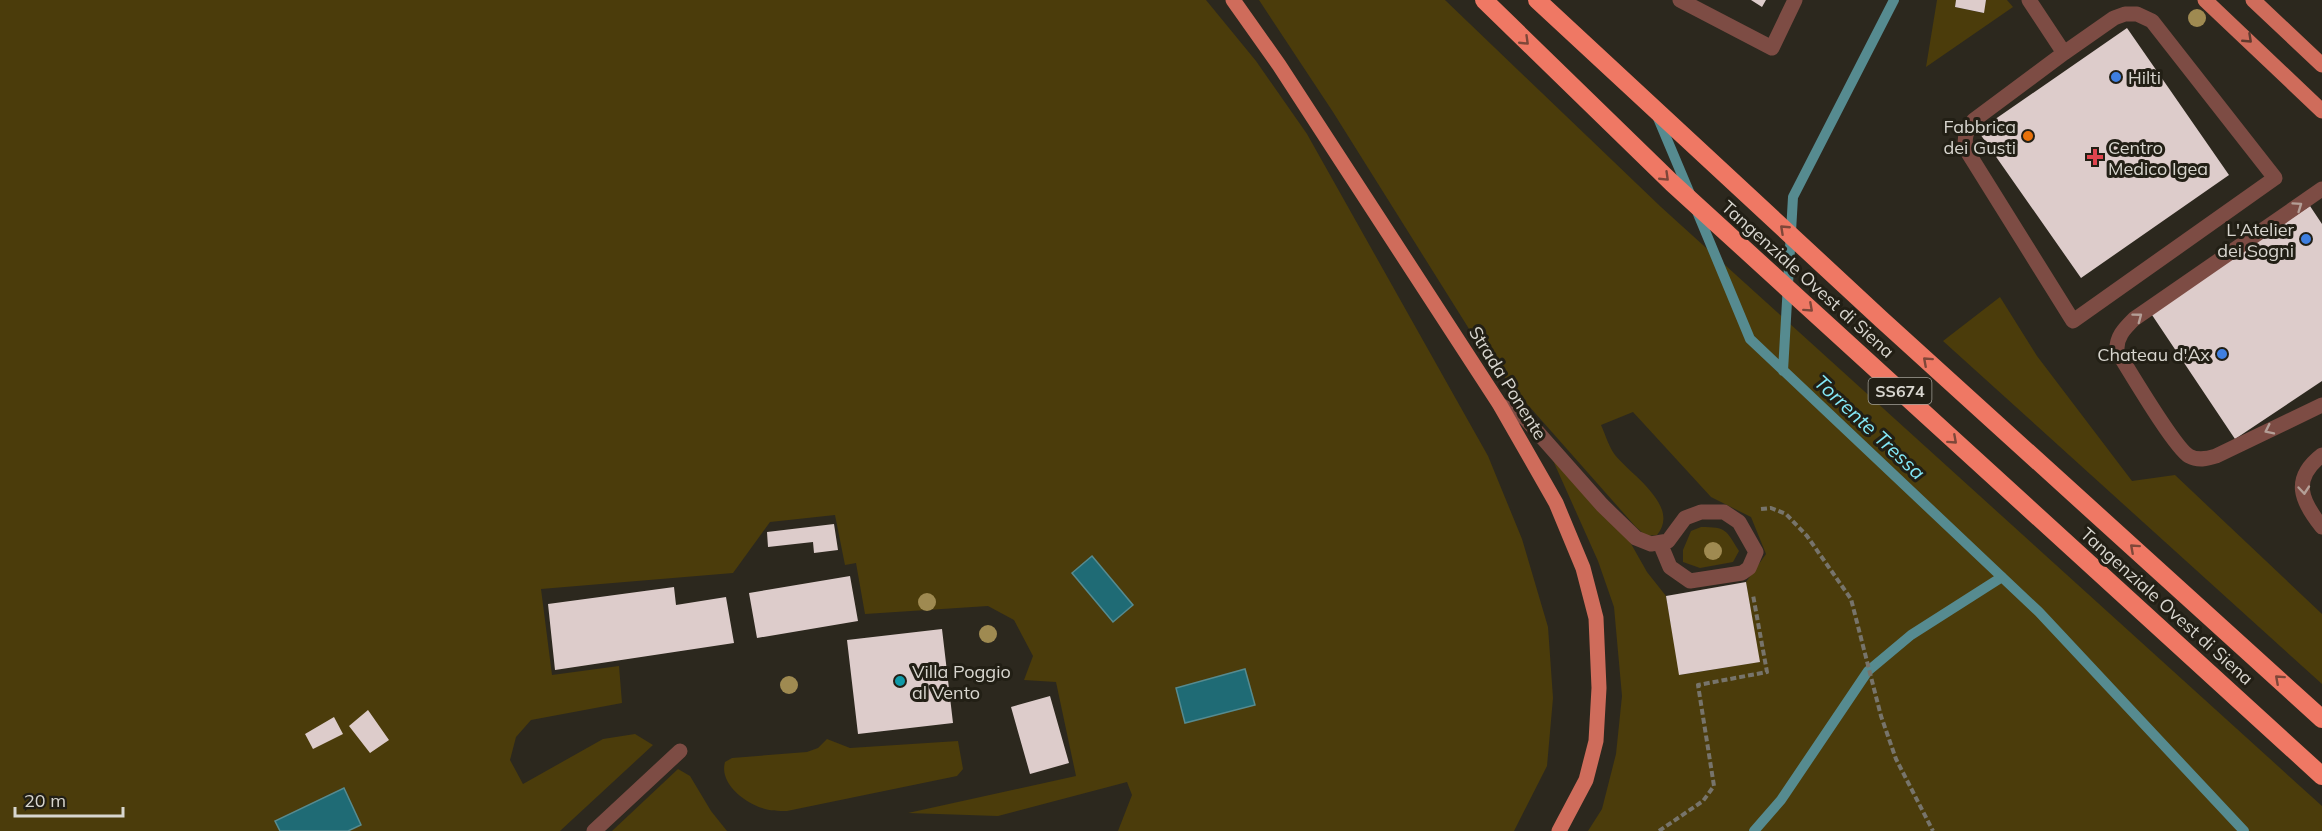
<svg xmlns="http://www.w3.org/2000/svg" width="2322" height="831" viewBox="0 0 2322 831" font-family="Mulish,sans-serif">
  <rect width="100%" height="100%" fill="#2c281e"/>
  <!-- green -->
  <path fill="#4b3c0b" d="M0 0H1206L1256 61 1307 134 1488 456 1522 539 1548 627 1553 698 1547 766 1514 831H1118L1132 795 1127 782 998 816 908 813 1076 776 1056 682 1024 680 1033 656 1014 620 988 606 865 614 856 563 845 565 835 515 770 522 733 573 541 589 552 675 619 666 622 703 531 720 516 737 510 760 523 784 603 739 635 734 653 745 560 831H0Z
    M1259 0H1445L1661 207 2322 806V831H1588L1602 809 1616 754 1622 696 1614 607 1598 561 1547 447 1630 542 1647 572 1666 596 1680 675 1759 662 1746 582 1766 554 1751 517 1711 497 1633 412 1601 425C1605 434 1609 447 1615 455 1631 475 1681 506 1657 535L1646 536 1635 526 1513 388 1476 340 1333 112Z
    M1937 0H1956L1955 7 1983 13 1986 0H2007L2013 7 1926 67Z
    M2000 297 2037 356 2132 481 2175 475 2322 614V684L1943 341Z
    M1701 527C1727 527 1726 530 1739 551L1733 562 1700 568 1683 562V550L1691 531Z
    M827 739 850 748 958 741 963 769 957 776 787 811C778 811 770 811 762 808 744 802 719 783 725 762L732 758 807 752 818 748Z
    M678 769 690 776 711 811 727 831H612Z"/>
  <!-- water -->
  <path fill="#1f6b75" stroke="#568b90" stroke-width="1.5" d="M1092 556 1133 605 1113 622 1072 573Z
    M1245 669 1255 705 1185 723 1176 688Z
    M344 788 361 825 348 831H280L275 821Z"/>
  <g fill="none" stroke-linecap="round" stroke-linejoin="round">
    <!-- stream -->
    <path stroke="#568b90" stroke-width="10" d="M1658 118 1690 194
      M1696 209 1750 339 2039 612 2244 831
      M1783 371 1793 197 1894 0
      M1754 831 1781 800 1868 671 1911 635 2002 577"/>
  </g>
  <!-- building -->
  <path fill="#ddcccb" d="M1751 0H1766L1762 7Z
    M1956 0H1986L1984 13 1955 7Z
    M2127 28 2229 175 2081 278 1978 131Z
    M2310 206 2322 224V381L2235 439 2150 312Z
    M834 524 838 550 814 553 813 542 768 547 767 532Z
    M850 576 858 621 757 638 749 593Z
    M1746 582 1760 662 1679 675 1666 596Z
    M674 587 676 605 726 597 734 643 555 670 548 604Z
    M942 629 953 723 858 734 847 640Z
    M1050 696 1069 763 1030 774 1011 707Z
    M368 710 389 740 370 753 349 726Z
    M334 717 343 734 313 749 305 734Z"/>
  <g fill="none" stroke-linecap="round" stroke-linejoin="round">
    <!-- path -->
    <path stroke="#77746b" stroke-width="4" stroke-dasharray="6 3" stroke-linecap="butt" d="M1761 509 1771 508 1786 514 1807 536 1851 599 1881 716 1896 759 1933 831
      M1659 831 1703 801 1714 786 1698 685 1767 672 1753 595"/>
    <!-- minor -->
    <path stroke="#7d4c44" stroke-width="15" d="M1680 0 1772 48 1795 0
      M2029 0 2064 53
      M2125 14H2137L2152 21 2275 178 2073 321 1967 151C1963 139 1966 131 1974 120L2064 53 2114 18Z
      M2322 189 2134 319C2124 329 2116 337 2117 351 2129 370 2174 447 2189 456 2198 461 2207 459 2216 456L2322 405
      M1500 405 1525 418 1602 505 1636 538 1651 544 1668 541 1685 518 1701 512H1724L1739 522 1756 552 1749 568 1742 573 1690 581 1670 567 1660 543
      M2322 455C2291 479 2301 501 2322 527
      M594 831 680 751"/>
    <!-- major -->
    <path stroke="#cf6c5b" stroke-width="15" d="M1233 0 1279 65 1500 405 1556 503 1583 568 1596 618 1599 688 1596 741 1586 780 1559 831
      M2205 0 2322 111
      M2253 0 2322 65"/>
    <!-- highway -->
    <path stroke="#ef7864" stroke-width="18" d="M1484 0 1672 183 2322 776
      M1537 0 1881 319 2322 719"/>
  </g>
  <!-- trees -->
  <g fill="#9f8a51">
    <circle cx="2197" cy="18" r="9"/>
    <circle cx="1713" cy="551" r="9"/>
    <circle cx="927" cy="602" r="9"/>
    <circle cx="988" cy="634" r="9"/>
    <circle cx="789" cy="685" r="9"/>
  </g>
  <!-- one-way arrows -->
  <defs><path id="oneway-chevron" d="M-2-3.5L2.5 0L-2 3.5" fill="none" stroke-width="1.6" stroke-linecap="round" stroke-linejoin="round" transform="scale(1.5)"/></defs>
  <use stroke="#5f3a2e" href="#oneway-chevron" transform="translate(2248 39) rotate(43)"/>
  <g stroke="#7e4739">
    <use href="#oneway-chevron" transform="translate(1525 41) rotate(44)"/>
    <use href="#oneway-chevron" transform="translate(1665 177) rotate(44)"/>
    <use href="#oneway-chevron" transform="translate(1784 229) rotate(-137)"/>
    <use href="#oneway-chevron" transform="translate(1809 308) rotate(42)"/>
    <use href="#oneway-chevron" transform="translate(1927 361) rotate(-138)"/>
    <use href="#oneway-chevron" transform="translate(1953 440) rotate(42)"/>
    <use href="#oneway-chevron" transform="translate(2134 548) rotate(-138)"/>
    <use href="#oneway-chevron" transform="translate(2279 679) rotate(-138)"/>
  </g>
  <g stroke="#b49f97">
    <use href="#oneway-chevron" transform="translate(2298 206) rotate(-35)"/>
    <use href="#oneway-chevron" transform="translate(2138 317) rotate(-37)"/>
    <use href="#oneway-chevron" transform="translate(2269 430) rotate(154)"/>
    <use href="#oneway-chevron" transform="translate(2304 490) rotate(85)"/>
  </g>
  <!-- markers -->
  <g fill="#3f7fe0" stroke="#221f15" stroke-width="2">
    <circle cx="2116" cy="77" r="6"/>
    <circle cx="2306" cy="239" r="6"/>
    <circle cx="2222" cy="354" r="6"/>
  </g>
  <circle fill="#e8710a" stroke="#221f15" stroke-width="2" cx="2028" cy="136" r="6"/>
  <path fill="#e0444e" stroke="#221f15" stroke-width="2" d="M2092 148h6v6h6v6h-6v6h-6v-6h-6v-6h6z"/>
  <circle fill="#0f9aa8" stroke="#221f15" stroke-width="2" cx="900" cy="681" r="6"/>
  <g text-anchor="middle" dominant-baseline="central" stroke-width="6" stroke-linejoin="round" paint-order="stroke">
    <!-- shield labels -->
    <rect fill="#221f15" stroke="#a19f97" stroke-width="1.5" x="1868.5" y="378" width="63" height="26" rx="4.5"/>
    <g font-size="16" font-weight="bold" fill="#d8d6cf">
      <text x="1900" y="391">SS674</text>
    </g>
    <!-- poi labels -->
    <g font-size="18" fill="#d8d6cf" stroke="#221f15" text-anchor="start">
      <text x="2128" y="77">Hilti</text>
      <text x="2016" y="126" text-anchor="end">Fabbrica<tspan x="2016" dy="21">dei Gusti</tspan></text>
      <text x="2108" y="147">Centro<tspan x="2108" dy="21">Medico Igea</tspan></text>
      <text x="2294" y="229" text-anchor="end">L'Atelier<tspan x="2294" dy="21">dei Sogni</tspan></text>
      <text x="2210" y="354" text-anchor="end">Chateau d'Ax</text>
      <text x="912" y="671">Villa Poggio<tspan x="912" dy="21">al Vento</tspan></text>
    </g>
    <!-- street labels -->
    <g font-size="18" fill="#d8d6cf" stroke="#221f15">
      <text transform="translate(1808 279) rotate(42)">Tangenziale Ovest di Siena</text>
      <text transform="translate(1508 383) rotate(58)">Strada Ponente</text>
      <text transform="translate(2167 606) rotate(42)">Tangenziale Ovest di Siena</text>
    </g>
    <!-- water labels -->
    <g font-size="20" font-style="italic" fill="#84e9f8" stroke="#221f15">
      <text transform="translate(1870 427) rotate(43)">Torrente Tressa</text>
    </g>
  </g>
  <!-- scale -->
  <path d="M15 807v9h108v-9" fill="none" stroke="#d8d6cf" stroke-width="3"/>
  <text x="24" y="807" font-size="18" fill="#d8d6cf" stroke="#221f15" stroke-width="4.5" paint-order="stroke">20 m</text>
</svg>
